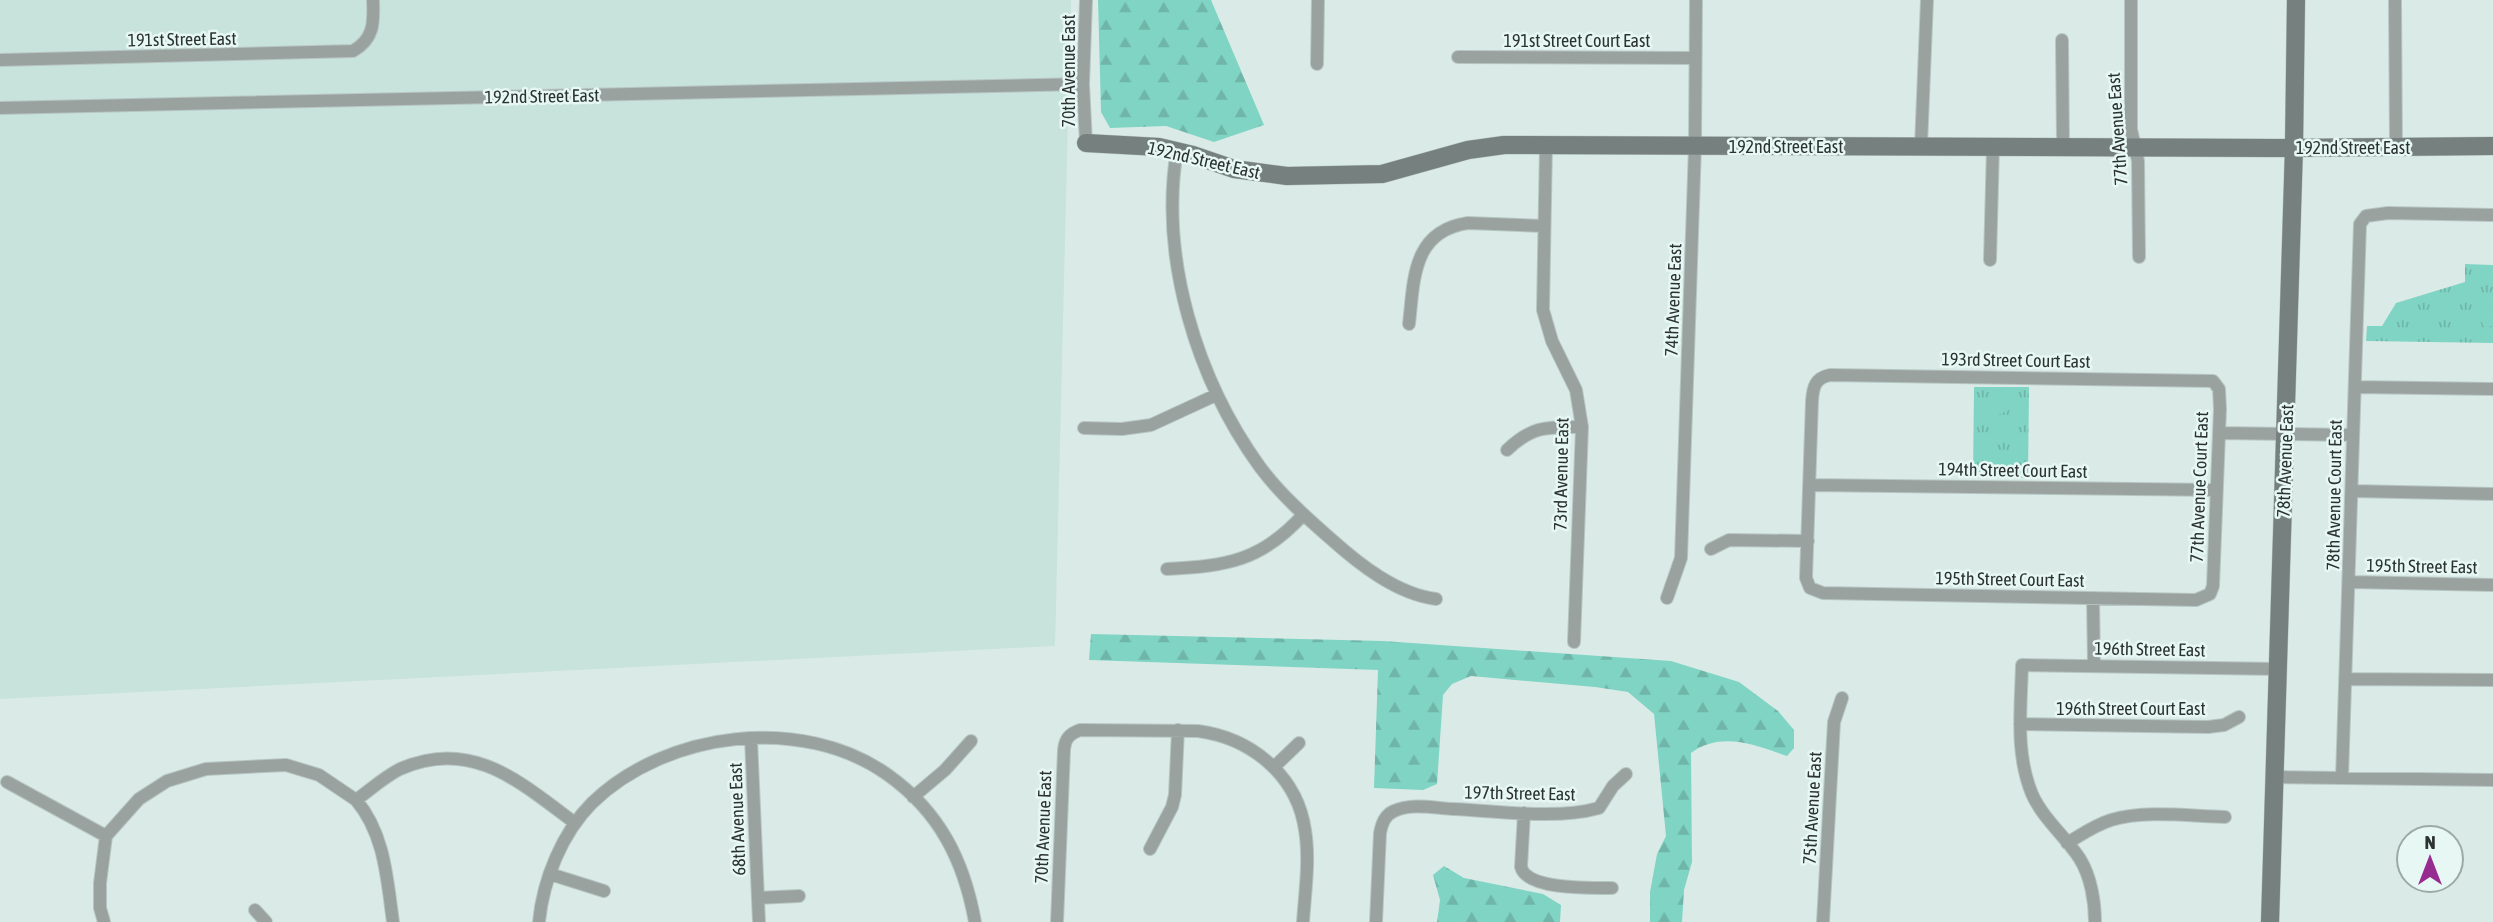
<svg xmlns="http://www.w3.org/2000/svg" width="2493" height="922" viewBox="0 0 2493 922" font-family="'Asap Condensed',sans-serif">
  <defs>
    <pattern id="forest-firs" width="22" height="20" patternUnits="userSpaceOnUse" patternTransform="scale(1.75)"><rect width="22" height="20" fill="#80d4c4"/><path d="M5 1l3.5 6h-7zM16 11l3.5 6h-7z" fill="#6fb6a9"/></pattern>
    <pattern id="park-tufts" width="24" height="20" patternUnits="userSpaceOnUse" patternTransform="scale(1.75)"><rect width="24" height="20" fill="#80d4c4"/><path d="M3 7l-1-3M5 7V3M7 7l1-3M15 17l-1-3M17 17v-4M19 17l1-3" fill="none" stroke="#6fb6a9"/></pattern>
  </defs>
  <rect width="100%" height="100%" fill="#daebe7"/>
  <!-- built -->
  <path fill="#c8e2dc" d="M0 0H1071L1055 646 0 699Z"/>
  <!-- forest -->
  <path fill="url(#forest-firs)" d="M1098 0H1211L1264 125 1214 142 1166 126 1110 128 1101 112Z
    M1091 634 1383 641 1671 661 1739 682 1778 711 1794 730V748L1787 756C1755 745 1721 731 1691 753L1692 862 1684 890 1682 922H1650V892L1657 854 1666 836 1654 714 1628 692 1595 687 1471 676 1452 684 1443 695 1437 784 1423 790 1374 788 1378 670 1089 660Z
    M1444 866 1464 878 1543 894 1561 905 1560 922H1437L1440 900 1433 875Z"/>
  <!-- park -->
  <path fill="url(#park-tufts)" d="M2465 264 2493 265V343L2366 341 2367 326H2382L2396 303 2465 282Z
    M1974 387H2029L2028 478 1973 477Z"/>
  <!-- pitch -->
  <path fill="#80d4c4" d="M2484 299 2493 316V325L2485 329 2473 305Z
    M2008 396 2014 408 1988 419 1983 407Z"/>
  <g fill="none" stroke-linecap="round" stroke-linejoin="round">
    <defs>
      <path id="street" d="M2131 0V129L2138 161 2139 257
        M2395 0 2396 147
        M2062 40 2063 146
        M1458 57 1695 58
        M0 60 353 51C374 39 374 23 373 0
        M1317 64 1318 0
        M0 108 1083 84
        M1086 143 1083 84 1086 0
        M1546 145 1543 310 1552 341 1576 390 1582 427 1574 642
        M1921 146 1927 0
        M1177 150C1159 258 1197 380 1260 467 1280 494 1306 517 1331 539 1360 565 1397 594 1436 599
        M1990 260 1993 147
        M1409 324C1414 280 1412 231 1468 223L1543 226
        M1830 375 2213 381 2219 389 2220 409 2213 586 2210 594 2196 600 1823 593 1810 588 1806 578 1812 401C1813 387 1815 378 1830 375Z
        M2355 387 2493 389
        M1084 428 1122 429 1151 425 1216 395
        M2219 433 2353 435
        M1507 450C1533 425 1548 427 1582 427
        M1809 485 2217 490
        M2352 491 2493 494
        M1711 549 1729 540 1808 541
        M1167 569C1227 566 1261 561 1303 515
        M2350 582 2493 585
        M1667 598 1681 558 1695 146 1696 0
        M2093 598 2094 666
        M2345 679 2493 680
        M2020 724 2208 727 2224 725 2239 717
        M751 739 759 922
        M1274 767 1299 743
        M2276 777 2493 780
        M2342 778 2360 224 2366 216 2388 213 2493 215
        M7 782 106 836
        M913 797 945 770 971 741
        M356 800C385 834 387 880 393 922
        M1524 813 1521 867C1527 890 1591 888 1612 888
        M2067 843C2081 835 2095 825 2111 820 2146 810 2188 816 2225 817
        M1150 849 1172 807 1175 795 1178 730
        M550 874 604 891
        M758 898 799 896
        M255 910 266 922
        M104 922 100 908V883L106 836 139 799 167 781 206 769 286 765 319 775 356 800C370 790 384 777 400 769 472 737 521 783 575 823
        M539 922C543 880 562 833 592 803 666 731 803 714 888 775 940 812 964 861 975 922
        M1057 922 1064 750C1065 739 1069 734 1080 730L1198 731C1251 738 1297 775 1305 830 1310 860 1305 892 1303 922
        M1376 922 1380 833C1382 823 1385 815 1394 811 1412 803 1434 808 1453 809 1499 811 1556 820 1599 808L1613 786 1626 774
        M1823 922 1834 722 1842 698
        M2095 922C2095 902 2091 877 2080 859 2066 837 2043 819 2032 794 2015 753 2021 708 2022 665L2278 669"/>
      <path id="secondary" d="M1086 143 1159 147 1193 155 1234 169 1287 176 1382 174 1468 150 1504 145 2274 148 2493 146
        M2270 922 2294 147 2296 0"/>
    </defs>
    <!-- street casing -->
    <use href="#street" stroke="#b7c6c3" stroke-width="14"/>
    <!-- secondary casing -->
    <use href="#secondary" stroke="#b7c6c3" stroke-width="19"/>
    <!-- street -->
    <use href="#street" stroke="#9aa2a0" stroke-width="12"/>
    <!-- secondary -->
    <use href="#secondary" stroke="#76807e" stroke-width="18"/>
  </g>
  <g text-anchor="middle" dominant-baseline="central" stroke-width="5" stroke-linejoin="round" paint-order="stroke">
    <!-- street labels -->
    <g font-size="18" fill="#2b3231" stroke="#e7f8f4">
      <text transform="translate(182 39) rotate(-1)">191st Street East</text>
      <text x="1577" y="40">191st Street Court East</text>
      <text transform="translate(1068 71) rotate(-90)">70th Avenue East</text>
      <text transform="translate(542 96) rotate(-1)">192nd Street East</text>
      <text transform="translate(2117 129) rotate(-94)">77th Avenue East</text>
      <text x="1786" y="146">192nd Street East</text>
      <text x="2353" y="147">192nd Street East</text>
      <text transform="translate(1204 160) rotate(13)">192nd Street East</text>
      <text transform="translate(1673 300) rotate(-88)">74th Avenue East</text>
      <text transform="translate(2016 360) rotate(1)">193rd Street Court East</text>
      <text transform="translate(2285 461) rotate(-88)">78th Avenue East</text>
      <text transform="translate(2013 470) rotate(1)">194th Street Court East</text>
      <text transform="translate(1561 474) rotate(-89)">73rd Avenue East</text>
      <text transform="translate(2199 487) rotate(-88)">77th Avenue Court East</text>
      <text transform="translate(2334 495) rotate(-89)">78th Avenue Court East</text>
      <text transform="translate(2422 566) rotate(1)">195th Street East</text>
      <text transform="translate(2010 579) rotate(1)">195th Street Court East</text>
      <text transform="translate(2150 649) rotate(1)">196th Street East</text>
      <text x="2131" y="708">196th Street Court East</text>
      <text transform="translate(1520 793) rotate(1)">197th Street East</text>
      <text transform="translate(1812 808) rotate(-87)">75th Avenue East</text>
      <text transform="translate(737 819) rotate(-92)">68th Avenue East</text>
      <text transform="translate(1043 827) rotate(-88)">70th Avenue East</text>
    </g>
  </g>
  <!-- north arrow -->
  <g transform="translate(2430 859)"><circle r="33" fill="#e7f8f4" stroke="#9ca9a6" stroke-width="2"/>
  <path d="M0-5L12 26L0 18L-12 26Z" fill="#962c8f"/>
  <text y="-10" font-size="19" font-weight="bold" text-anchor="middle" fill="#2b3231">N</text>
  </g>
</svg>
